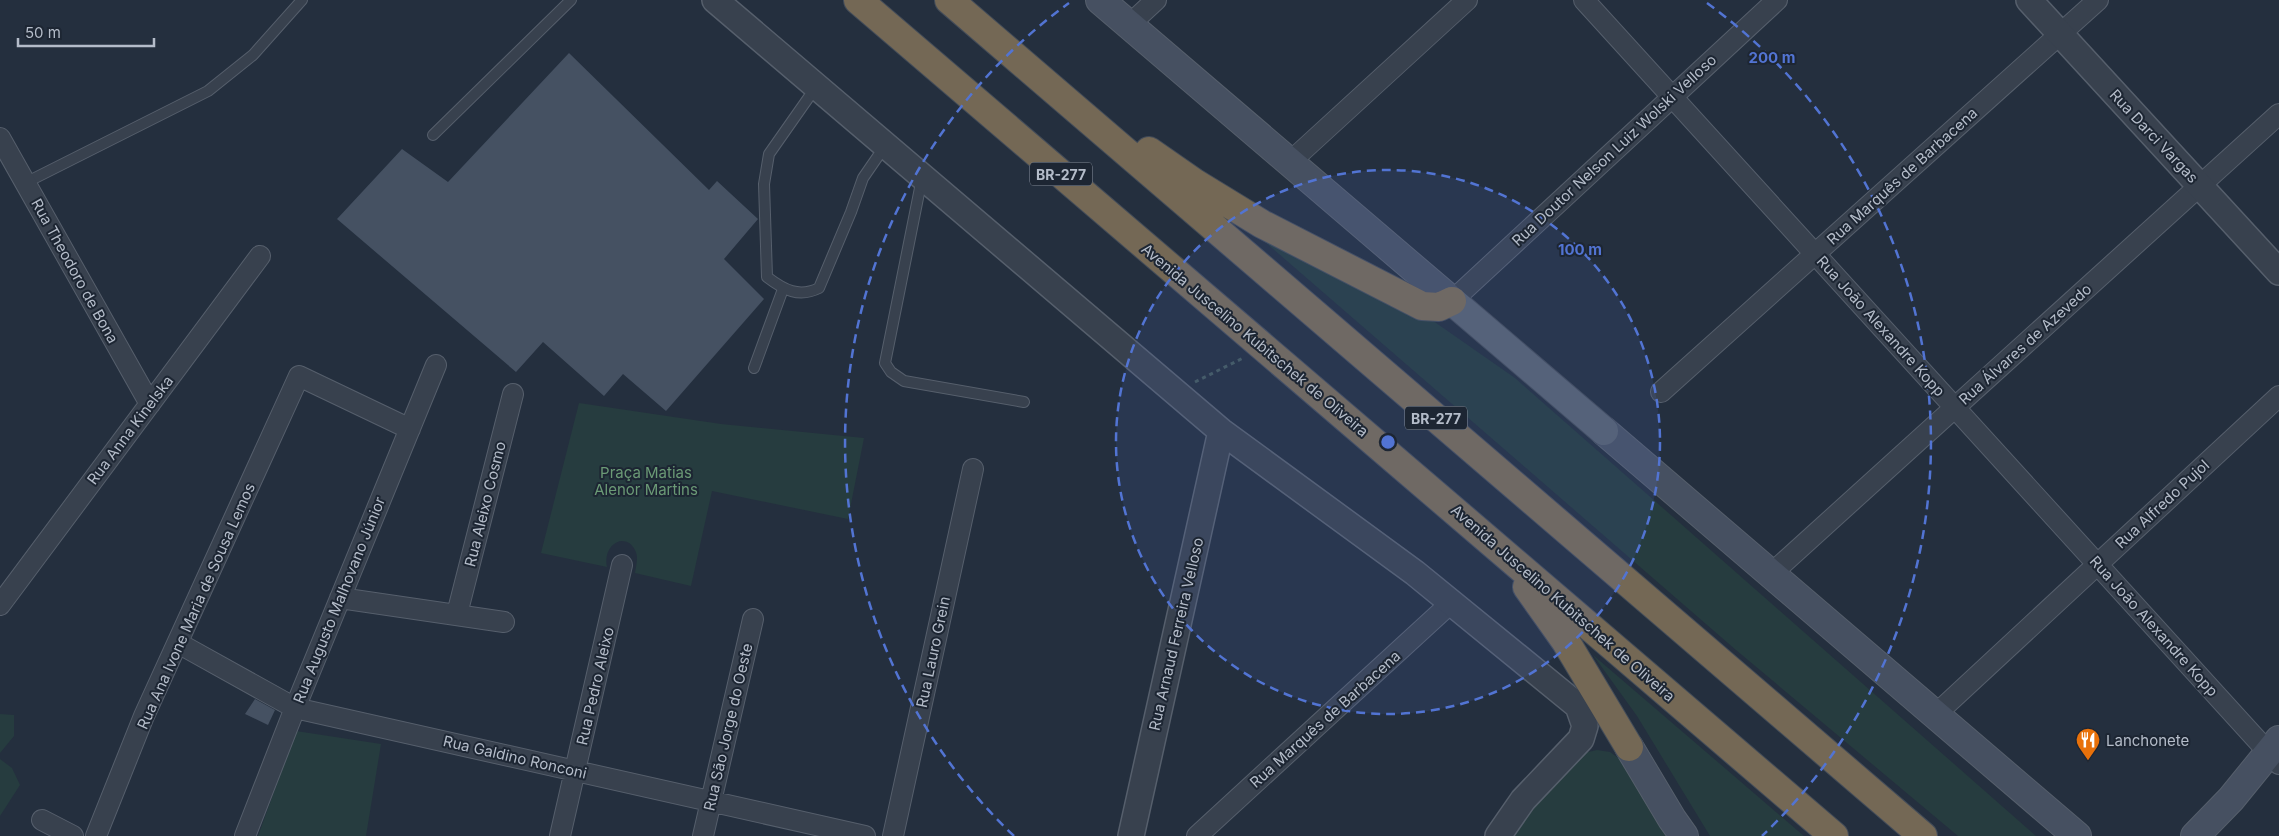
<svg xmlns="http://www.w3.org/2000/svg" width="2279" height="836" viewBox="0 0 2279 836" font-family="Inter,sans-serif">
  <rect width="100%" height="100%" fill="#242f3e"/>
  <!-- green -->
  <path fill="#263c3f" d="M1257 235 1429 318 1515 378 2036 836H1958L1736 650Z
    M579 403 721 424 864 438 848 519 712 491 691 586 635 573C636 566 639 557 635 550 625 531 602 545 607 567L541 553Z
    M1593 655 1804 836H1710L1637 716Z
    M0 714 14 715V736L0 753Z
    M296 731 381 744 366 836H258Z
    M1597 750 1610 752 1628 765 1671 836H1509L1523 815 1584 753Z
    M0 759 12 768 20 785 0 816Z"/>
  <!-- building -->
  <path fill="#455162" d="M569 53 709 190 717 181 758 219 724 259 764 299 666 411 623 374 604 396 543 342 516 372 337 219 402 149 448 182Z
    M255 699 275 710 268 725 245 714Z"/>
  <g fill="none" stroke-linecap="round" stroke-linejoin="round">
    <defs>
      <path id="service" d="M816 87 769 154 764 184 767 277C784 290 799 298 819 288L851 212 863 178 885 146
        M433 135 571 0
        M922 178 885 363 891 372 904 381 1024 402
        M25 183 208 91 253 55 302 0
        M754 368 783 289"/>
      <path id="minor" d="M1584 0 2279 764
        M1129 25 1156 0
        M0 138 150 404
        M1290 162 1467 0
        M1452 301 1777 0
        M1661 392 2098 0
        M1771 574 2279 114
        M340 598 504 622
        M0 605 260 256
        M457 614 513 394
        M178 643 295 708 865 836
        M1935 715 2279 396
        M42 820 73 836
        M96 836 144 716 299 376 410 429
        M245 836 295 708 436 365
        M560 836 622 565
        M703 836 753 619
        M893 836 973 469
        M1197 836 1452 602"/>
      <path id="tertiary" d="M715 0 1221 431 1415 573 1578 706 1585 726 1581 739 1523 800 1498 836
        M2029 0 2279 272
        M1131 836 1221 431"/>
      <path id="secondary" d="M1100 0 1452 301
        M1604 431 2077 836
        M1629 747 1672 819 1684 836
        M2195 836 2231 799 2279 740"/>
      <path id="primary" d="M1452 301 1604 431"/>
      <path id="motorway" d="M858 0 1834 836
        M949 0 1923 836
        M1149 151 1195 183 1262 224 1422 306 1439 307 1452 301
        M1527 587 1566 642 1629 747"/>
    </defs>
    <!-- service casing -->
    <use href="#service" stroke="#565f6c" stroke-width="12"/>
    <!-- minor casing -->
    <use href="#minor" stroke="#565f6c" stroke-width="22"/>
    <!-- tertiary casing -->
    <use href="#tertiary" stroke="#565f6c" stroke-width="28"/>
    <!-- secondary casing -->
    <use href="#secondary" stroke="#565f6c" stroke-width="30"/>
    <!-- primary casing -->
    <use href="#primary" stroke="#414a57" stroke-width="30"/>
    <!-- motorway casing -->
    <use href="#motorway" stroke="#434c59" stroke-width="30"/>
    <!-- path -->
    <path stroke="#44595c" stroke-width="3" stroke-dasharray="4 4" stroke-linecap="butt" d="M1195 382 1243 358"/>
    <!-- service -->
    <use href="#service" stroke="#38414e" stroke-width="10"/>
    <!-- minor -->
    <use href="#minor" stroke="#38414e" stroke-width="20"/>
    <!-- tertiary -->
    <use href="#tertiary" stroke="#38414e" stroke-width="25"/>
    <!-- secondary -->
    <use href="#secondary" stroke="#465061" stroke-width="28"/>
    <!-- primary -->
    <use href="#primary" stroke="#56606e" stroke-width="28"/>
    <!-- motorway -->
    <use href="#motorway" stroke="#746855" stroke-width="28"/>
  </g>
  <!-- distance rings -->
  <circle cx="1388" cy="442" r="272" fill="#5274d3" fill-opacity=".12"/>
  <g fill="none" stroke="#5274d3" stroke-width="2.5" stroke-dasharray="9 6">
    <circle cx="1388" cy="442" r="272"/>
    <path d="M1014 836A543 543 0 0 1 1069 3M1707 3A543 543 0 0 1 1762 836"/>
  </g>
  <!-- icons -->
  <defs>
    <symbol id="restaurant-pin" viewBox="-11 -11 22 30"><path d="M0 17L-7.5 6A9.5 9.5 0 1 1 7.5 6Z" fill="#e8710a" stroke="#1d2633"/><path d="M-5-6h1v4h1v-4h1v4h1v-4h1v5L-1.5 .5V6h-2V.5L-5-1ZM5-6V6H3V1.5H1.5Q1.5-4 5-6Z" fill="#fff"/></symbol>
  </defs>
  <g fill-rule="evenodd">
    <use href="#restaurant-pin" x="2074" y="726" width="28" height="38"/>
  </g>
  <g text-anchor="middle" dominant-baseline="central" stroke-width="4" stroke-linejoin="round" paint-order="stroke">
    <!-- shield labels -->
    <g fill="#1d2633" stroke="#878f9c" stroke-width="1">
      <rect x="1030" y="162.5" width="62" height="23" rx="4"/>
      <rect x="1405" y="406.5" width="62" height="23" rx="4"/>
    </g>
    <g font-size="14" font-weight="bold" fill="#b4bcc9">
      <text x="1061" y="174">BR-277</text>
      <text x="1436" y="418">BR-277</text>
    </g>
    <!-- street labels -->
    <g font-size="15" fill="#b4bcc9" stroke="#1d2633">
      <text transform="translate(2154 136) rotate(47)">Rua Darci Vargas</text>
      <text transform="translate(1614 150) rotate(-43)">Rua Doutor Nelson Luiz Wolski Velloso</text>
      <text transform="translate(1902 176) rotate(-42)">Rua Marquês de Barbacena</text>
      <text transform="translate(75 271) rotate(61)">Rua Theodoro de Bona</text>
      <text transform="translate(1881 326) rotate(48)">Rua João Alexandre Kopp</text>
      <text transform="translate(1255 340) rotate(40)">Avenida Juscelino Kubitschek de Oliveira</text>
      <text transform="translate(2025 344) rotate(-42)">Rua Álvares de Azevedo</text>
      <text transform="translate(130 430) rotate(-53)">Rua Anna Kinelska</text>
      <text transform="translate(485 504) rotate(-76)">Rua Aleixo Cosmo</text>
      <text transform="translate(2162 504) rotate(-43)">Rua Alfredo Pujol</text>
      <text transform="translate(339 600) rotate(-68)">Rua Augusto Malhovano Júnior</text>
      <text transform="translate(1563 603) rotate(41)">Avenida Juscelino Kubitschek de Oliveira</text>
      <text transform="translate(196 606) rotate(-66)">Rua Ana Ivone Maria de Sousa Lemos</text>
      <text transform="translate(2154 626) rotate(48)">Rua João Alexandre Kopp</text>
      <text transform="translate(1176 634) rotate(-77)">Rua Arnaud Ferreira Velloso</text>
      <text transform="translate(933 652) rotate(-78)">Rua Lauro Grein</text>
      <text transform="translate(595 686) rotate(-77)">Rua Pedro Aleixo</text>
      <text transform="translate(1325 719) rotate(-42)">Rua Marquês de Barbacena</text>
      <text transform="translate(728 727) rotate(-77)">Rua São Jorge do Oeste</text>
      <text transform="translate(515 757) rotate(13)">Rua Galdino Ronconi</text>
    </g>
    <!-- park labels -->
    <g font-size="15" fill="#6b9a76" stroke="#1d2633">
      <text x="646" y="472">Praça Matias<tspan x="646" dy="17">Alenor Martins</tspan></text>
    </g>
    <!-- poi labels -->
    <g font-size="15" fill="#b4bcc9" stroke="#1d2633" text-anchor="start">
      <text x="2106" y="740">Lanchonete</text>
    </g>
  </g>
  <circle cx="1388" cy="442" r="8" fill="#5274d3" stroke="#1d2633" stroke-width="2.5"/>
  <g font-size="15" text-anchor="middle" font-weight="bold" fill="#5274d3" stroke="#1d2633" stroke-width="4" stroke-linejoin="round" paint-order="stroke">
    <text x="1772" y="63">200 m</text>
    <text x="1580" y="255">100 m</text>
  </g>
  <!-- scale -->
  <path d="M18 38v8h136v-8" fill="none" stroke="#b4bcc9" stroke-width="2.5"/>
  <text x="25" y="38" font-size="15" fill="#b4bcc9" stroke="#1d2633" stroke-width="4" paint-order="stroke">50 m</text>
</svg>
